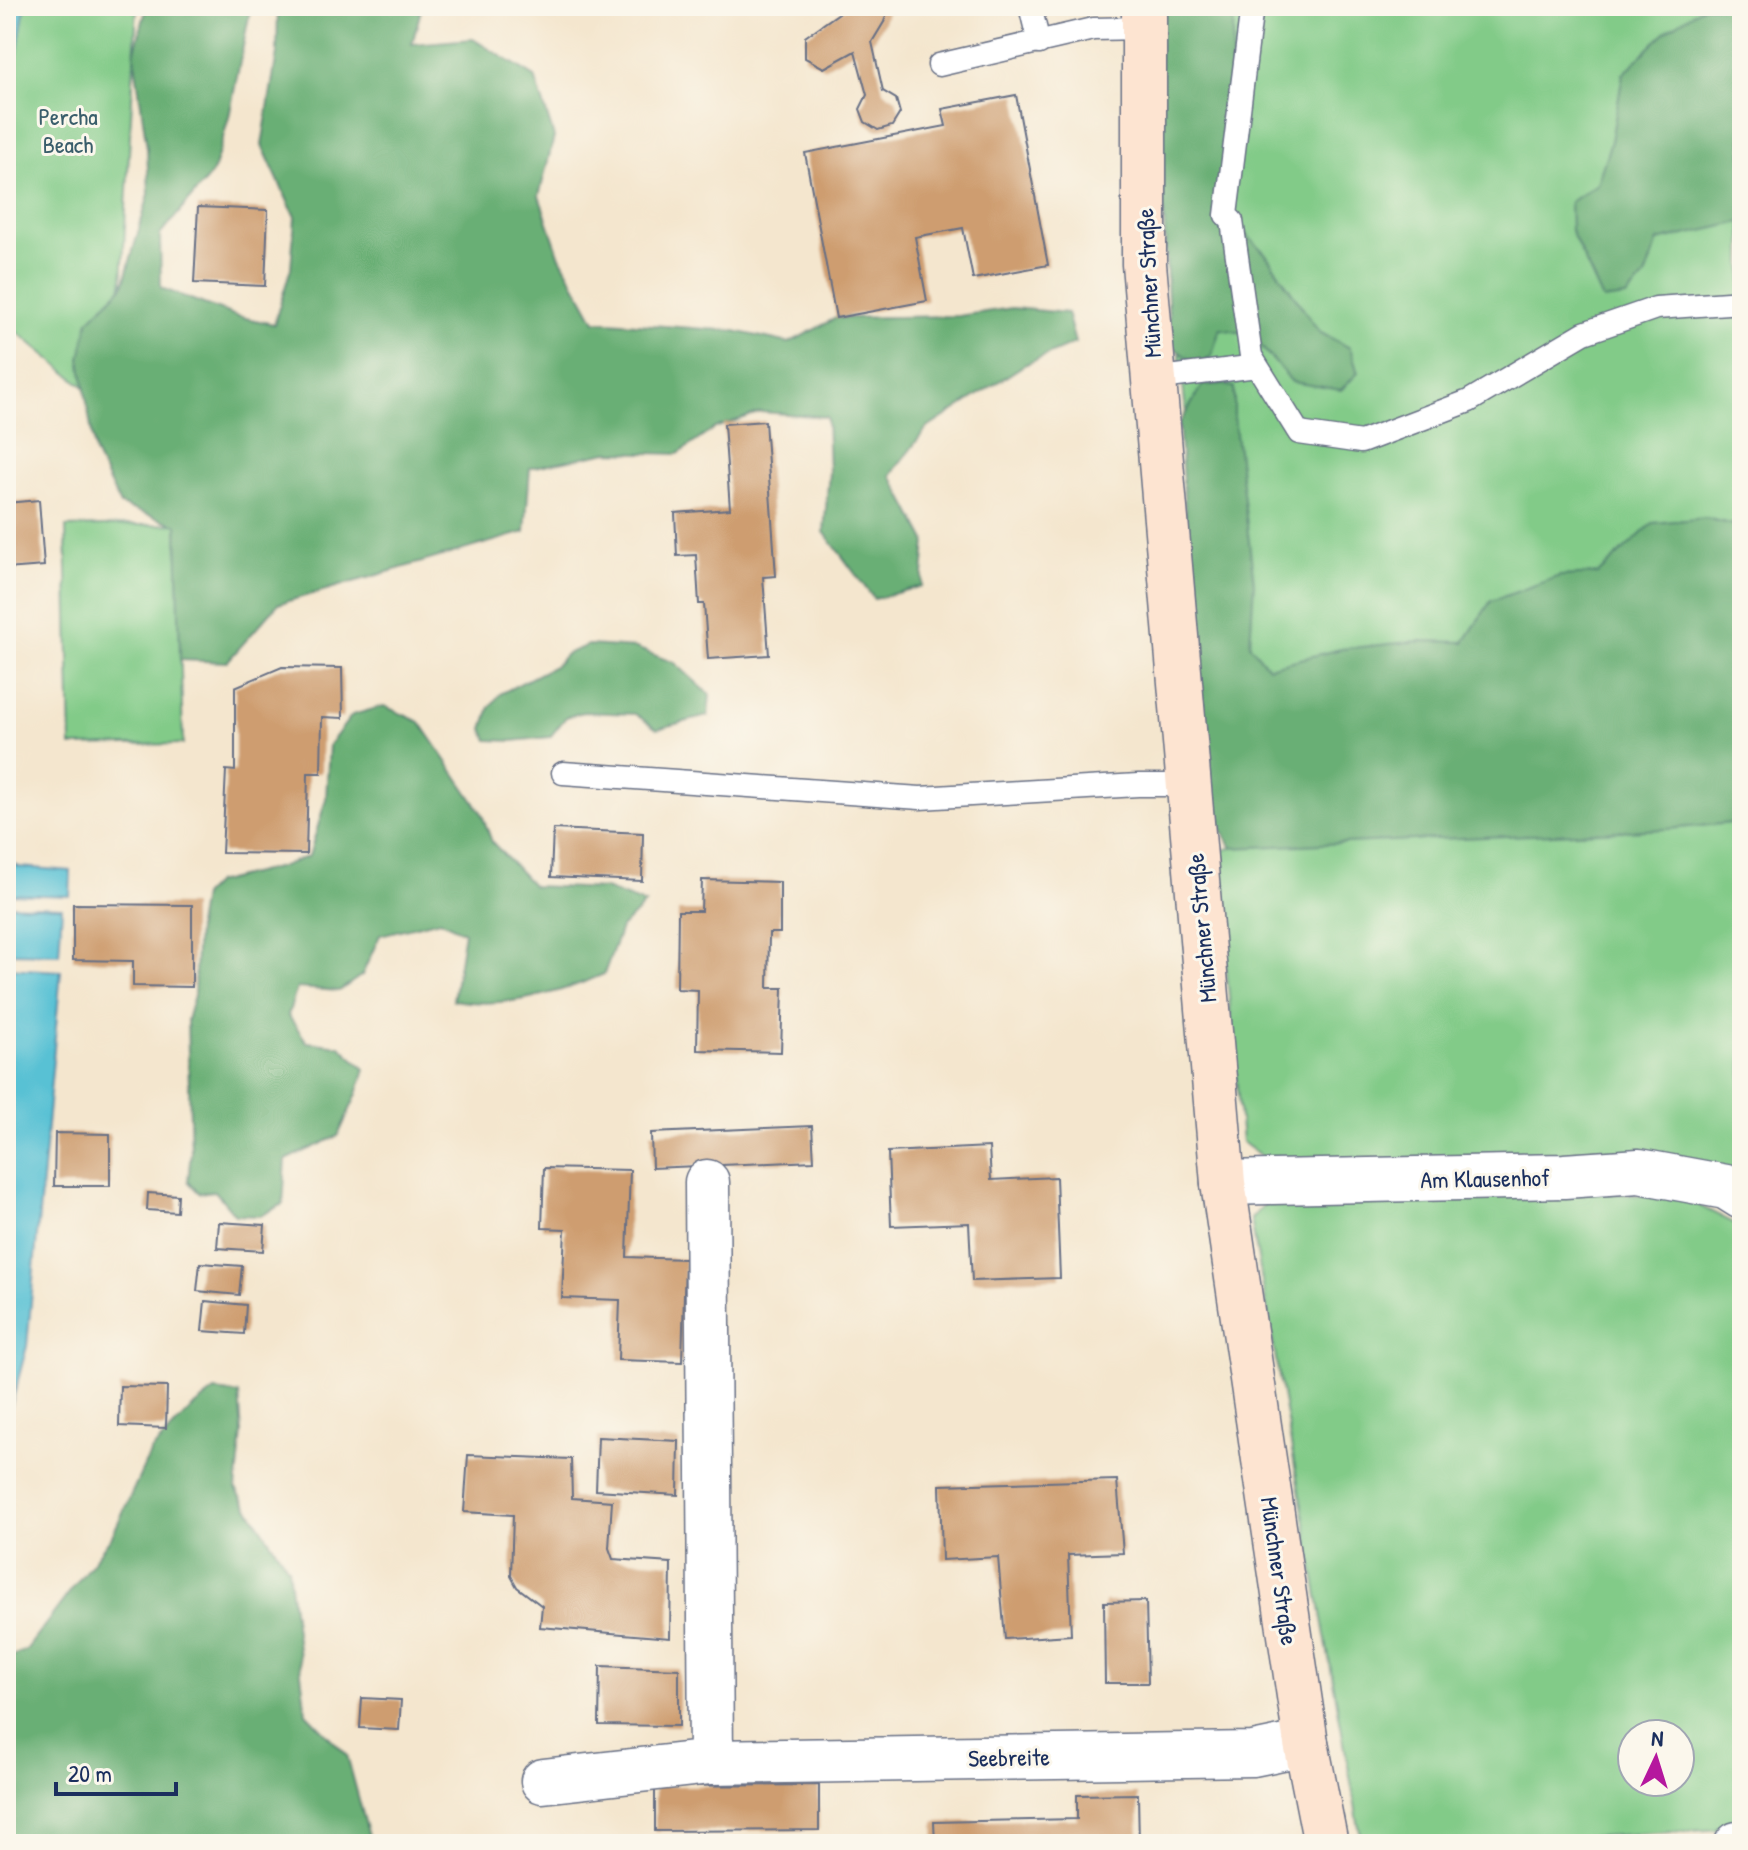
<svg xmlns="http://www.w3.org/2000/svg" width="1748" height="1850" viewBox="0 0 1748 1850" font-family="'Patrick Hand',sans-serif">
  <rect width="100%" height="100%" fill="#fbf7ec"/>
  <filter id="ink" filterUnits="userSpaceOnUse"><feTurbulence type="fractalNoise" baseFrequency=".0125" numOctaves="2"/><feDisplacementMap in="SourceGraphic" scale="16" xChannelSelector="R" yChannelSelector="G"/><feConvolveMatrix kernelMatrix="1 2 1 2 8 2 1 2 1" color-interpolation-filters="sRGB"/></filter>
  <filter id="wash" filterUnits="userSpaceOnUse"><feTurbulence type="fractalNoise" baseFrequency=".006" numOctaves="4" result="noise"/><feDisplacementMap in="SourceGraphic" scale="32" xChannelSelector="R" yChannelSelector="G"/><feGaussianBlur stdDeviation="1.8" result="paint"/><feColorMatrix in="noise" values="0 0 0 0 0 0 0 0 0 0 0 0 0 0 0 0 0 1.4 0 .05"/><feComposite in="paint" operator="in"/></filter>
  <g filter="url(#wash)">
    <rect width="100%" height="100%" fill="#f4e6ce"/>
    <!-- green -->
    <path fill="#82cb88" stroke="#4e7d73" stroke-width="2" fill-rule="evenodd" d="M25 6H137L115 412 6 323V121Z
      M1167 6H1742V1189L1271 1163 1242 1142 1216 851 1232 848 1169 252Z
      M177 524 183 744 71 746 66 527Z
      M1584 1191 1686 1199 1742 1227V1828L1465 1844H1362L1251 1219 1272 1196ZM1632 1734H1680V1782H1632Z"/>
    <!-- forest -->
    <path fill="#69af74" stroke="#426f69" stroke-width="2" d="M147 6H251L229 117 213 172 160 235 161 288 236 316 274 324 291 268 295 217 262 145 277 53 278 6H422L412 44 473 39 535 77 554 137 539 196 560 257 595 321 735 331 789 343 836 318 958 316 1012 308 1067 313 1075 343 1024 365 926 429 891 475 926 541 922 586 874 599 824 532 829 472 827 417 761 412 715 428 678 454 608 452 530 468 525 532 278 604 227 662 180 660 177 525 120 505 95 453 80 359 89 320 123 286 149 194 147 148 134 54Z
      M1158 6H1234L1226 215 1265 253 1319 332 1350 348 1358 373 1341 390 1292 382 1250 334 1220 329 1211 357 1196 364 1170 345 1160 130Z
      M1704 6H1742V222L1658 241 1645 277 1626 297 1603 300 1571 231 1570 202 1597 184 1611 141 1623 74 1665 32Z
      M1220 384 1234 387V417L1254 583 1250 645 1268 667 1341 649 1419 641 1464 642 1491 601 1560 576 1598 574 1653 523 1706 518 1742 527V822L1668 829 1232 848 1219 825 1204 790 1179 424 1203 385Z
      M588 645 636 648 675 663 710 695 708 716 657 729 635 714 583 712 566 717 550 737 512 741 488 740 483 729 490 707 500 694 556 665 566 654Z
      M384 706 420 722 481 812 492 842 533 886 605 889 645 904 621 928 604 974C558 994 503 1009 453 1000L464 932 440 920 380 935 362 975 339 991 297 988 288 1015 307 1042 340 1046 365 1069 357 1094 338 1136 286 1160 283 1204 260 1216 235 1215 215 1191 199 1193 188 1181 191 1152 187 1020 194 995 197 926 202 896 215 883 280 867 309 856 326 799 329 745 352 715Z
      M215 1391 239 1394 242 1433 236 1489 288 1568 306 1713 347 1755 371 1844H6V1659L26 1650 112 1536 151 1451 190 1410Z"/>
    <!-- water -->
    <path fill="#58c1d4" stroke="#3a7899" stroke-width="2" d="M6 6H25L6 121Z
      M6 860 19 867 71 871 70 896 6 894Z
      M6 905 62 907 59 954 9 953 6 950Z
      M6 968 61 971 27 1346 6 1425Z"/>
    <g id="blocks">
      <!-- building -->
      <path fill="#ce9d6f" d="M849 6H889L884 22 872 42 883 91 896 99 900 113 892 126 878 130 865 122 860 109 867 95 855 51 824 68 805 58V37Z
        M1016 95 1048 265 973 279 963 228 915 237 927 301 836 318 805 153 946 126 942 109Z
        M198 207 268 210 265 286 194 283Z
        M765 421 776 576 763 577 769 655 708 659 704 604H699L696 555 677 556 675 513 730 509 724 424Z
        M39 500 44 566 6 569V503Z
        M282 667 342 668 343 718 322 717 321 773H308L306 854 222 853 226 770 235 771V687Z
        M553 829 643 833 642 881 551 877Z
        M702 880 780 882V933H769L768 988H783L781 1052 697 1050 698 990 677 989 678 911H701Z
        M73 904 192 905V987L133 986V961L73 960Z
        M812 1126 814 1161 652 1168 651 1133Z
        M55 1133 110 1134V1186H54Z
        M989 1147 991 1180 1056 1177 1060 1278 972 1281 969 1223 891 1226 888 1152Z
        M544 1168 630 1170 627 1257 685 1259 682 1362 618 1360 620 1300 562 1298 565 1229 542 1228Z
        M148 1193 178 1195 177 1212 147 1210Z
        M219 1222 265 1225 263 1251 217 1248Z
        M200 1263 242 1266 239 1295 197 1291Z
        M205 1301 246 1305 244 1334 202 1331Z
        M120 1386 167 1387 166 1428 119 1426Z
        M598 1437 679 1441 678 1495 596 1490Z
        M468 1455 571 1459 572 1498 612 1501 609 1548 613 1559 671 1563 670 1638 540 1627 542 1606 517 1587 511 1576 513 1515 464 1512Z
        M1117 1480 1123 1553 1068 1555 1071 1635 1005 1639 998 1557 942 1560 940 1485Z
        M1146 1601 1148 1683H1105L1104 1602Z
        M600 1666 679 1669V1726L599 1725Z
        M362 1698 401 1700 399 1730 360 1728Z
        M819 1785V1830L655 1831V1786Z
        M1138 1794 1139 1844H935L934 1822 1077 1819V1795Z"/>
    </g>
  </g>
  <g filter="url(#ink)">
    <use href="#blocks" fill-opacity="0" stroke="#676f85" stroke-width="2"/>
    <g fill="none" stroke-linecap="round" stroke-linejoin="round">
      <defs>
        <path id="lane" d="M1030 6 1039 43
          M1252 6 1226 215 1232 221 1251 356 1299 433 1361 442 1469 401 1584 333 1656 308 1742 302
          M939 65 1093 29 1144 28
          M1153 379 1257 366
          M563 773 920 798 1138 785H1188"/>
        <path id="street" d="M707 1182 711 1762
          M1223 1183 1564 1176 1639 1171 1726 1187 1742 1197
          M543 1781 711 1762 1253 1754 1306 1743
          M1737 1844H1742"/>
        <path id="secondary" d="M1144 6V264L1223 1183 1306 1743 1326 1844"/>
      </defs>
      <!-- lane casing -->
      <use href="#lane" stroke="#676f85" stroke-width="25"/>
      <!-- street casing -->
      <use href="#street" stroke="#676f85" stroke-width="47"/>
      <!-- secondary casing -->
      <use href="#secondary" stroke="#676f85" stroke-width="47"/>
      <!-- lane -->
      <use href="#lane" stroke="#fff" stroke-width="22"/>
      <!-- street -->
      <use href="#street" stroke="#fff" stroke-width="44"/>
      <!-- secondary -->
      <use href="#secondary" stroke="#fde4d1" stroke-width="44"/>
    </g>
  </g>
  <g text-anchor="middle" dominant-baseline="central" stroke-width="6" stroke-linejoin="round" paint-order="stroke">
    <!-- park labels -->
    <g font-size="24" fill="#3a5e6b" stroke="#fbf7ec">
      <text x="68" y="116">Percha<tspan x="68" dy="28">Beach</tspan></text>
    </g>
    <!-- street labels -->
    <g font-size="24" fill="#1b2f5e" stroke="#fbf7ec">
      <text transform="translate(1148 283) rotate(-93)">Münchner Straße</text>
      <text transform="translate(1201 928) rotate(-95)">Münchner Straße</text>
      <text transform="translate(1485 1178) rotate(-1)">Am Klausenhof</text>
      <text transform="translate(1280 1571) rotate(82)">Münchner Straße</text>
      <text transform="translate(1009 1757) rotate(-1)">Seebreite</text>
    </g>
  </g>
  <!-- margin -->
  <rect width="1748" height="1850" fill="none" stroke="#fbf7ec" stroke-width="32"/>
  <!-- north arrow -->
  <g transform="translate(1656 1758) rotate(4)"><circle r="38" fill="#fbf7ec" stroke="#a1a7b3" stroke-width="2"/>
  <path d="M0-6L14 30L0 20L-14 30Z" fill="#b5179e"/>
  <text y="-12" font-size="22" font-weight="bold" text-anchor="middle" fill="#1b2f5e">N</text>
  </g>
  <!-- scale -->
  <path d="M56 1782v12h120v-12" fill="none" stroke="#1b2f5e" stroke-width="4"/>
  <text x="68" y="1782" font-size="24" fill="#1b2f5e" stroke="#fbf7ec" stroke-width="6" paint-order="stroke">20 m</text>
</svg>
